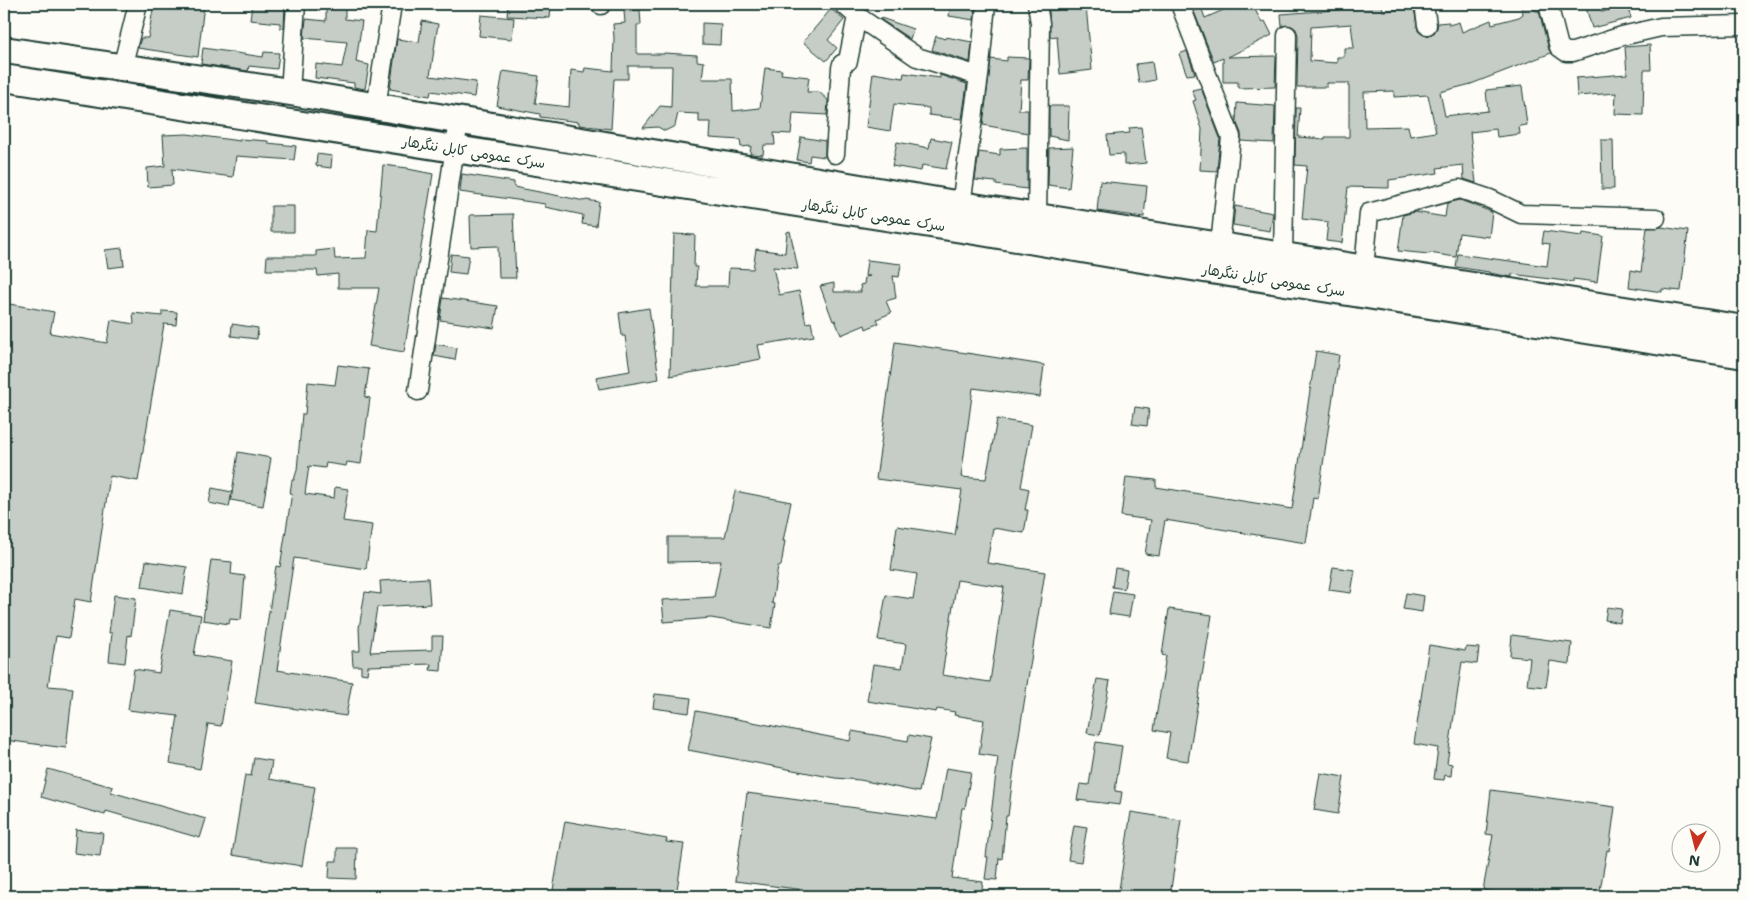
<svg xmlns="http://www.w3.org/2000/svg" width="1748" height="900" viewBox="0 0 1748 900" font-family="'Shantell Sans','Playpen Sans Arabic',sans-serif">
  <rect width="100%" height="100%" fill="#fdfcf7"/>
  <filter id="ink" filterUnits="userSpaceOnUse"><feTurbulence type="fractalNoise" baseFrequency=".02" numOctaves="2"/><feDisplacementMap in="SourceGraphic" scale="10" xChannelSelector="R" yChannelSelector="G"/><feConvolveMatrix kernelMatrix="1 2 1 2 8 2 1 2 1" color-interpolation-filters="sRGB"/></filter>
  <g filter="url(#ink)">
    <!-- building -->
    <path fill="#c6cdc7" stroke="#1f3d34" fill-rule="evenodd" d="M154 4H204L198 57 138 48 141 38H148Z
      M252 4H285L284 28H280V23L250 20Z
      M326 4H345V19L362 21 356 62 369 65 365 89 354 87V83L315 78 316 64 342 67 347 42 304 38 306 19 326 21Z
      M508 4 551 6 550 18 507 16Z
      M951 4 975 7 974 20 949 16Z
      M1058 4H1075V7L1086 6 1092 70 1060 74 1057 36 1050 37 1049 10H1058Z
      M1191 4H1200L1205 18 1237 4H1252L1262 23 1265 21 1272 35 1228 57 1276 56 1275 87 1238 88V82H1223V58L1214 62Z
      M1348 4H1382L1383 11 1414 8 1418 31 1423 35 1428 36 1434 33 1437 28 1438 23 1449 22V25L1459 22 1462 32 1491 20 1492 24 1519 17 1523 14 1521 4H1534L1536 11H1539L1549 50 1551 53 1471 84 1440 92 1445 116 1488 111 1486 90 1522 86 1527 125 1519 126 1520 134 1497 137 1496 129 1470 132 1476 183 1464 179 1463 165 1437 168 1438 173 1389 180V188L1348 187 1342 243 1326 241 1328 222 1302 219 1307 166 1295 165 1296 108H1300L1298 137 1325 139V137H1349V83H1327V87H1297L1298 35 1296 29 1292 26H1282L1281 14 1348 9ZM1351 24 1354 48H1344V57H1337V63L1310 61 1311 27ZM1394 91V97L1428 95 1436 132 1410 136 1408 126 1365 127 1364 92Z
      M1585 4H1601L1602 12 1627 5 1631 18 1592 28Z
      M831 9 844 20 828 40 837 48 826 61 803 42Z
      M640 10 641 25H637V54H664V53L697 55V61L704 62 702 79H732L733 111 760 108 765 68 782 70 781 74 809 77 807 92H819L828 100 827 115 793 113 791 134 774 133 775 145H764L763 155 750 154 751 146 741 147 740 140 710 138 711 122H699V114L678 113 675 126 665 131 658 127 643 128 660 106 671 107 672 66H628V79H614L611 129 579 125V122L540 117V114L497 106 503 71 539 76 535 103 569 107 571 70 584 72 585 68 613 71 614 38 613 24 625 23 624 11Z
      M481 15 514 18 512 39 479 36Z
      M881 18 913 29 910 39 880 19Z
      M422 21 438 24 430 76 476 82 474 97 431 91 430 96 390 89 397 39 419 42Z
      M702 23 721 24 720 45 702 44Z
      M936 36 945 39 946 37 972 42 970 62 932 50Z
      M1650 45 1651 70H1644L1643 115 1615 114 1616 93 1577 96 1576 78 1627 74 1625 47Z
      M203 48 263 57 264 52 279 53 277 69 249 66 248 71 201 64Z
      M1187 51 1195 74 1187 75 1179 54Z
      M1007 57 1029 58 1028 80H1021L1019 110H1028V133L983 125 991 59 1007 61Z
      M1152 62 1155 80 1139 83 1136 64Z
      M873 73 903 78 904 73 940 78V75L967 84 962 119 929 115V108L894 104 890 131 866 127Z
      M1201 88 1220 138 1217 171 1200 170 1202 129 1193 101 1196 100 1192 90Z
      M1237 103 1275 106 1274 143 1241 141V133L1236 121Z
      M1049 106H1069L1068 140 1049 136Z
      M1141 127 1146 163 1124 165V154L1109 155 1107 135 1130 133 1129 128Z
      M187 134 240 141V139L268 141V143L296 146 294 160 236 156 233 177 172 169 173 185 148 187 147 168 165 166 163 135Z
      M801 137 825 141V157L810 155 809 162 797 160Z
      M931 138 952 142 946 169 922 165 921 171 892 166 897 142 929 148Z
      M1601 140H1613L1614 189H1602Z
      M1073 147 1069 188 1048 185 1049 148Z
      M1027 148V189L996 185V182L975 180 979 152 1000 155V149Z
      M317 154 332 156 331 168 316 166Z
      M383 165 408 168V169L433 174 404 352 369 346 379 288H338V274L318 276 317 270H266L267 256H316V251L334 249 335 259 366 258 368 230 377 231Z
      M462 174 514 182V187L585 201 586 200 599 202 596 226 582 224 583 215 545 207V204L460 192Z
      M1100 181 1147 186 1144 217 1097 211Z
      M1460 200 1492 212 1489 237 1459 233 1456 257 1429 253V254L1398 251 1403 215 1415 212 1445 217 1447 203Z
      M271 206H294V232H271Z
      M1235 206 1273 213 1270 231 1233 225Z
      M513 214 516 278H499L498 246 471 247 470 215Z
      M1661 227 1688 231 1681 291 1662 289V292L1629 287 1631 270 1641 272 1647 228Z
      M790 231 798 269 773 267 779 295 799 291 806 323 811 322 814 336 758 345 761 359 714 368V369L670 376 674 234 695 235 694 267H697L696 286H728L729 268 753 269 756 249 785 253 787 232Z
      M1544 231 1582 236 1583 233 1603 236 1597 282 1573 279V282L1512 274V277L1489 273V272L1456 267 1458 254 1547 266 1550 244 1542 243Z
      M122 248 124 266 108 268 105 250Z
      M451 254 469 256 466 274 449 272Z
      M867 260 901 264 899 277 893 276 896 298 886 301 891 313 877 319 879 323 866 329 865 325 841 335 835 320 833 321 820 286 834 283V292H861L860 285 864 284 865 277 870 276H865Z
      M443 298 498 306 494 328 440 320Z
      M4 303 54 312 50 333 107 343 111 320 134 324 133 313 162 316V311L177 312 176 325 164 324 138 481 110 476 91 602 75 599 69 638 56 636 48 686 73 688 66 748 4 740Z
      M649 308 659 379 599 389 596 377 630 371 625 336H622L619 313Z
      M232 324 258 328 257 339 231 336Z
      M895 342 1044 365 1040 397 973 388 961 477 986 479 997 419 1032 425 1021 487 1029 489 1025 510H1028L1024 533 993 528 987 563 1045 572 1015 760 1008 816H1006L1002 859 999 858 997 880 985 879 988 857H986L998 757 979 754 984 720 954 715 955 712 937 709 936 712 867 701 873 664 902 668 906 644 878 640 886 595 913 599 917 574 891 570 897 526 955 535 962 490 876 479ZM957 580 1004 587 990 682 942 675Z
      M436 344 457 348 455 360 434 356Z
      M1316 351 1339 355 1318 499 1313 498 1306 543 1165 520 1159 556 1145 554 1151 520 1121 516 1126 477 1156 480V487L1292 509Z
      M338 365 369 369 365 397 370 398 361 464 347 462 346 466 326 463 325 468 309 466 305 494 334 498 335 487 348 489 343 521 372 525 366 569 294 558 277 670 352 682 346 716 255 703 276 566 280 567 292 493H290L292 480H294L297 470 302 414H305L308 382 335 385Z
      M1135 407 1149 409 1147 426 1132 424Z
      M238 452 271 458 263 506 231 500Z
      M212 488 232 492 229 507 209 503Z
      M735 491 791 502 783 541H785L781 566H778L772 603 775 604 771 628 711 618 664 622 662 600 714 597 721 561 668 562V537H725Z
      M211 560 232 562 231 574 245 576 241 620 230 619 229 624 203 620Z
      M146 561 187 567 183 594 142 587Z
      M1333 567 1355 570 1351 593 1329 590Z
      M1115 568 1127 570 1124 589 1112 587Z
      M428 578 430 604 377 607 370 652 432 650V636H443L441 671 430 670 431 664 368 666 367 674 361 673V666H353L352 651H360L359 628 365 592 381 594 380 581Z
      M1113 591 1133 594 1129 617 1109 614Z
      M1406 593 1424 596 1422 612 1403 609Z
      M114 595 136 598 131 636 128 635 125 663 109 661 112 633H109Z
      M1607 607 1622 609 1620 623 1605 620Z
      M1169 609 1212 615 1188 761 1166 758 1170 733 1154 730 1166 656 1162 655Z
      M170 610 201 615 194 655 232 661 221 726 208 724 200 769 170 763 178 716 128 710 134 669 159 673Z
      M1512 635 1572 643 1570 664 1550 661 1546 687 1527 685 1530 658 1510 656Z
      M1429 645 1465 651 1466 647 1479 648 1477 664 1462 662 1447 763 1452 764 1451 776 1445 775 1444 780 1434 779 1438 748 1414 744Z
      M1097 679 1110 681 1100 735 1087 733Z
      M655 694 691 698 689 713 653 708Z
      M696 711 850 741 852 731 908 741 909 735 931 739 919 792 860 780 835 778 688 750Z
      M1096 742 1122 746 1115 791 1122 792 1120 805 1077 800 1080 784 1089 785Z
      M254 758 272 761 269 779 315 787 302 866 232 855 245 775 251 776Z
      M946 768 971 772 965 808H962L952 878 983 882 981 896H850L735 881 747 793 937 819Z
      M48 769 113 787 111 792 206 819 200 838 106 811 105 815 41 797Z
      M1320 773 1344 777 1338 814 1314 810Z
      M1491 790 1615 807 1609 851 1607 850 1599 896H1518L1483 890 1493 835 1486 834Z
      M1131 812 1181 820 1170 896H1118Z
      M565 821 667 839 666 842 684 844 676 896H552Z
      M1074 825 1087 827 1081 862 1068 860Z
      M76 830 103 833 100 856 74 853Z
      M337 848H357L356 879 329 878 330 861H337Z"/>
    <g fill="none" stroke-linecap="round" stroke-linejoin="round">
      <defs>
        <path id="minor" d="M601 4V5
          M843 4 857 16 917 57 979 76
          M1180 4 1231 137 1220 246
          M1424 4 1427 25
          M1548 4 1559 47 1566 52H1573L1622 36 1661 27 1744 25
          M122 68 138 4
          M290 92 296 4
          M376 107 392 4
          M835 154 841 68 842 64 848 61 857 16
          M961 205 979 76 986 4
          M1037 217 1040 23 1037 4
          M1283 256 1287 35
          M1364 269 1369 213 1460 189 1490 199 1521 214 1656 218
          M418 391 459 121"/>
        <path id="highway" d="M4 50 290 92 961 205 1744 329
          M4 78 981 232 1123 256 1744 355"/>
      </defs>
      <!-- minor casing -->
      <use href="#minor" stroke="#1f3d34" stroke-width="21"/>
      <!-- highway casing -->
      <use href="#highway" stroke="#1f3d34" stroke-width="30"/>
      <!-- minor -->
      <use href="#minor" stroke="#fdfcf7" stroke-width="18"/>
      <!-- highway -->
      <use href="#highway" stroke="#fdfcf7" stroke-width="26"/>
    </g>
  </g>
  <g text-anchor="middle" dominant-baseline="central" stroke-width="5" stroke-linejoin="round" paint-order="stroke">
    <!-- street labels -->
    <g font-size="14" fill="#1f3d34" stroke="#fdfcf7">
      <text transform="translate(474 152) rotate(9)">سرک عمومی کابل ننگرهار</text>
      <text transform="translate(874 215) rotate(9)">سرک عمومی کابل ننگرهار</text>
      <text transform="translate(1274 280) rotate(9)">سرک عمومی کابل ننگرهار</text>
    </g>
  </g>
  <!-- margin -->
  <rect width="1748" height="900" fill="none" stroke="#fdfcf7" stroke-width="20"/>
  <rect x="10" y="10" width="1728" height="880" fill="none" stroke="#1f3d34" stroke-width="2" filter="url(#ink)"/>
  <!-- north arrow -->
  <g transform="translate(1696 848) rotate(187)"><circle r="24" fill="#fdfcf7" stroke="#a4b0a9"/>
  <path d="M0-4L9 19L0 12L-9 19Z" fill="#c8321e"/>
  <text y="-8" font-size="14" font-weight="bold" text-anchor="middle" fill="#1f3d34">N</text>
  </g>
</svg>
